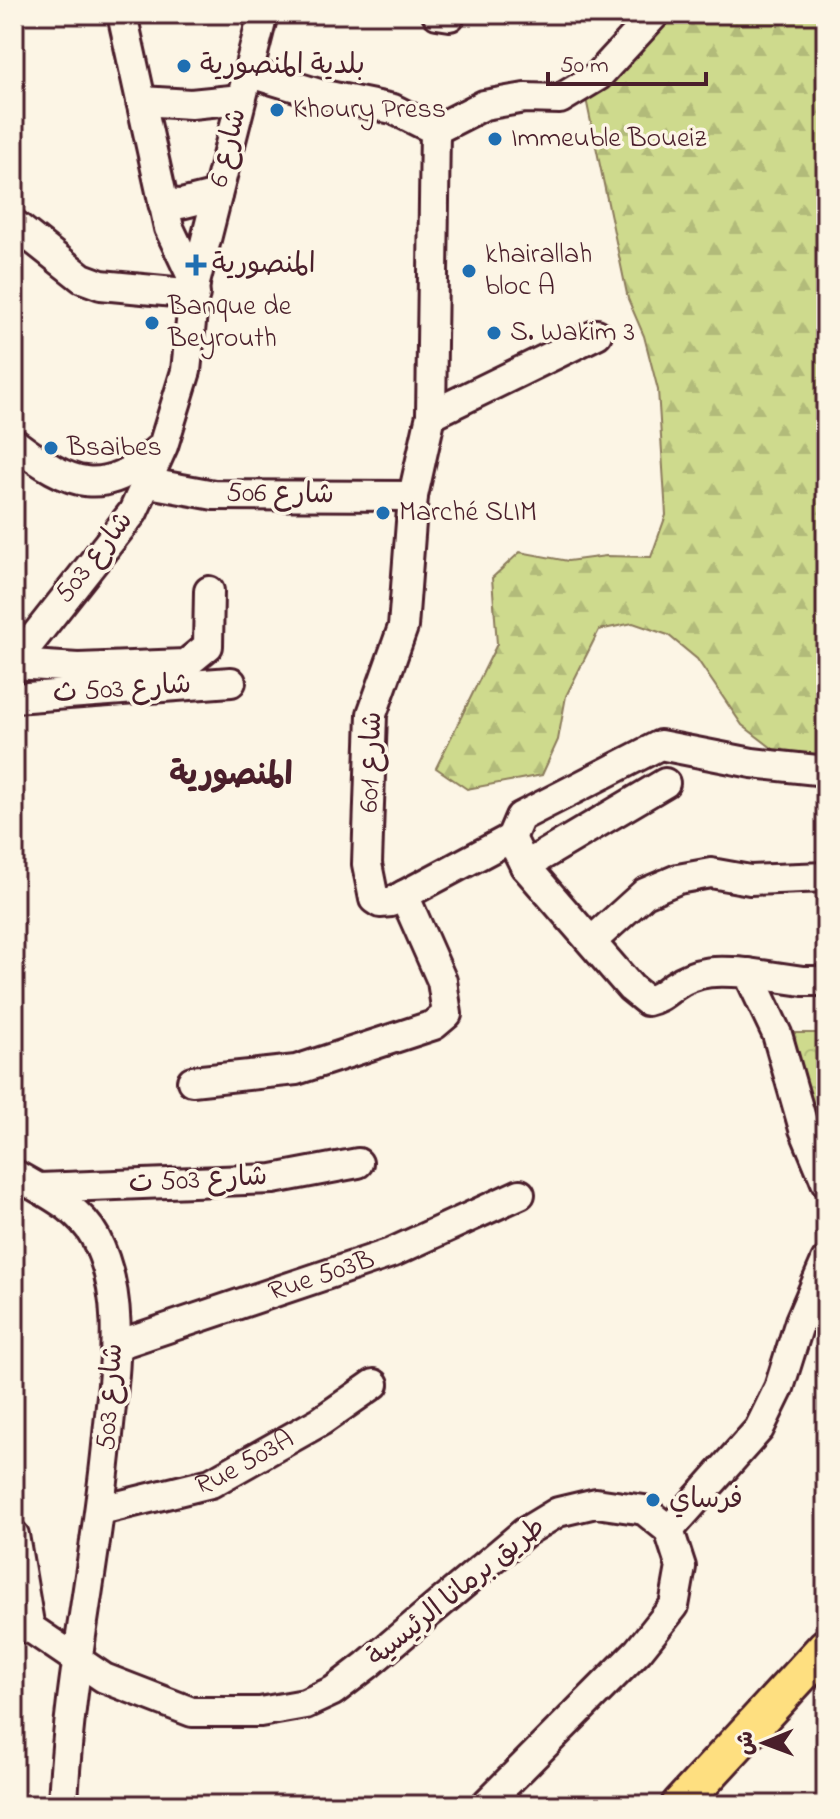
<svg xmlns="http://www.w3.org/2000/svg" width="840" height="1819" viewBox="0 0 840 1819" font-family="'Indie Flower','Playpen Sans Arabic',sans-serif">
  <defs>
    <pattern id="forest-firs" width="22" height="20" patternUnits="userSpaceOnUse" patternTransform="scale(2)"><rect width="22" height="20" fill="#ceda8d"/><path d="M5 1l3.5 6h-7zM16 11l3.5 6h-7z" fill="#b2bb7a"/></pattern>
    <pattern id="park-crowns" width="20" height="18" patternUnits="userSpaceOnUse" patternTransform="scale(2)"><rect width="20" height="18" fill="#ceda8d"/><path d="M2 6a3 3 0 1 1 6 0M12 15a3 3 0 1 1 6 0" fill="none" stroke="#b2bb7a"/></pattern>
  </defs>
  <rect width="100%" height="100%" fill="#fcf5e5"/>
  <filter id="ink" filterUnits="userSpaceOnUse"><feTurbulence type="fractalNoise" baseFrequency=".0125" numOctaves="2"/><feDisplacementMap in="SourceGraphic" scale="16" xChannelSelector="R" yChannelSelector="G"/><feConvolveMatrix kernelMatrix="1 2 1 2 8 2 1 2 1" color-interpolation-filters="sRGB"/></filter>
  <g filter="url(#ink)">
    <!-- forest -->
    <path fill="url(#forest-firs)" stroke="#8c7c5c" stroke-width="2" d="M650 14H826V774L802 771 742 725 697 659 668 635 633 623 599 630 566 696 558 740 542 775 467 789 436 768 497 644 492 578 520 552 568 561 606 556 651 557 666 515 658 390 644 336 628 299 584 89Z"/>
    <!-- park -->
    <path fill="url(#park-crowns)" stroke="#8c7c5c" stroke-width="2" d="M789 1033H826V1174Z"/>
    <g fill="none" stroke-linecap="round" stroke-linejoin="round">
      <defs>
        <g id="minor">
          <path d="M437 14 450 16"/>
          <path d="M247 72 319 94 393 109 435 130 431 415 413 496 403 627 372 714 367 864 374 899 380 903 391 902 511 838 525 866 631 988 647 1001C660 998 664 993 674 986 699 969 720 971 748 973L777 1034 804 1129 826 1182"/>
          <path d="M141 101 191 104 241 99"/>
          <path d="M435 130 484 105 525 98 560 99 598 76 655 14"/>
          <path d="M163 203 181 204 217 195"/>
          <path d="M14 224 82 278 101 285 195 294"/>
          <path d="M195 283 263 14"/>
          <path d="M431 415 597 334"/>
          <path d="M14 443C72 487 102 499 159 449"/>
          <path d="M149 483 214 495 413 496"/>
          <path d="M14 663 133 512 163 446 186 371 195 283 169 228 122 14"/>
          <path d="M14 664 78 668 186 664 208 646 209 591"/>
          <path d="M14 698 231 682"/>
          <path d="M511 838 520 817 660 745 752 763 826 771"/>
          <path d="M525 866 665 783"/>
          <path d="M592 941 645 893 678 879 711 873 750 880 826 877"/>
          <path d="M748 973 803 981H826"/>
          <path d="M192 1081 296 1070 434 1025 447 1014 442 981 404 895"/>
          <path d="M14 1174C42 1191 78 1206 95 1237 127 1298 114 1371 108 1435 97 1559 68 1681 63 1805"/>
          <path d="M39 1188 273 1179 358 1163"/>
          <path id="s1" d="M117 1345 391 1253 520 1194"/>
          <path id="s2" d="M101 1510 211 1483 321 1421 374 1384"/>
          <path d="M669 1530 759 1429 779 1388 800 1321 826 1261"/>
          <path d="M14 1535 30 1629"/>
          <path d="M14 1617 104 1678 192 1712H260L305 1704 333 1691 367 1665 525 1532 558 1512 596 1503 644 1510 669 1530 681 1567 674 1606 638 1651 485 1805"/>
        </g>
        <path id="major" d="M680 1805 826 1647"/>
      </defs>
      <!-- minor casing -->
      <use href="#minor" stroke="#4a1f2b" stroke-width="34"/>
      <!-- major casing -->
      <use href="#major" stroke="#4a1f2b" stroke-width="42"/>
      <!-- minor -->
      <use href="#minor" stroke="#fcf5e5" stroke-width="28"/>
      <!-- major -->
      <use href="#major" stroke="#fedf80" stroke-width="36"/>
    </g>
  </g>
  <!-- markers -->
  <g fill="#1f6fb2" stroke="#fcf5e5" stroke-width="3">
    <circle cx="184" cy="66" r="8"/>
    <circle cx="277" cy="110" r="8"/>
    <circle cx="495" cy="139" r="8"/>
    <path d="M192 253h8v8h8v8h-8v8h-8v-8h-8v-8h8z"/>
    <circle cx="469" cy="271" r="8"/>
    <circle cx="152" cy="323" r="8"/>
    <circle cx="494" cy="333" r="8"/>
    <circle cx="51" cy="448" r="8"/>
    <circle cx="383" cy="513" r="8"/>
    <circle cx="653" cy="1500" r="8"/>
  </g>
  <g text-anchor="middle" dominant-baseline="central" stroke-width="7" stroke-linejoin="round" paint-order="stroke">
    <!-- poi labels -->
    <g font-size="28" fill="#4a1f2b" stroke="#fcf5e5" text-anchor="start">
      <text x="200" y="66">بلدية المنصورية</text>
      <text x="293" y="110">Khoury Press</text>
      <text x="511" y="139">Immeuble Boueiz</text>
      <text x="485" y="255">khairallah<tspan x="485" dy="32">bloc A</tspan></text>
      <text x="212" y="265">المنصورية</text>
      <text x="168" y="307">Banque de<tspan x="168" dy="32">Beyrouth</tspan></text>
      <text x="510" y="333">S. Wakim 3</text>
      <text x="67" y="448">Bsaibes</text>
      <text x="399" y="513">Marché SLIM</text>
      <text x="669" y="1500">فرساي</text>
    </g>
    <!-- street labels -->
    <g font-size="28" fill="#4a1f2b" stroke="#fcf5e5">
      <text transform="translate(229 148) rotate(-76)">شارع 6</text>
      <text transform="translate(280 495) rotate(1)">شارع 506</text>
      <text transform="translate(95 558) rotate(-52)">شارع 503</text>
      <text transform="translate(122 690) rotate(-4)">شارع 503 ث</text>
      <text transform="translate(372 762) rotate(-88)">شارع 601</text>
      <text transform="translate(198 1181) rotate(-3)">شارع 503 ت</text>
      <text stroke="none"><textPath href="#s1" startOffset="216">Rue 503B</textPath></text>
      <text transform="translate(111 1397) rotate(-86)">شارع 503</text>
      <text stroke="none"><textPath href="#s2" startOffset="152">Rue 503A</textPath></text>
      <text transform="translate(457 1593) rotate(-39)">طريق برمانا الرئيسية</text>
    </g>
    <!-- quarter labels -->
    <g font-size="32" font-weight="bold" fill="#4a1f2b" stroke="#fcf5e5">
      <text x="231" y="776">المنصورية</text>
    </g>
  </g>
  <!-- margin -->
  <rect width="840" height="1819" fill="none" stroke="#fcf5e5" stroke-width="48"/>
  <rect x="24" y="24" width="792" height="1771" fill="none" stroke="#4a1f2b" stroke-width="3" filter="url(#ink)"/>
  <!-- north arrow -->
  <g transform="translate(764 1743) rotate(269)" stroke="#fcf5e5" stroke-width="6" paint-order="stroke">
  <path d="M0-6L14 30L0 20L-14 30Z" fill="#4a1f2b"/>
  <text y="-12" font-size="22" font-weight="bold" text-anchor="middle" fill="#4a1f2b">ش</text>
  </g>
  <!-- scale -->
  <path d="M548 72v12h158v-12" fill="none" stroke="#4a1f2b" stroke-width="4"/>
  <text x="560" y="72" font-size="24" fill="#4a1f2b" stroke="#fcf5e5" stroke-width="6" paint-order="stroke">50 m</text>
</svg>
